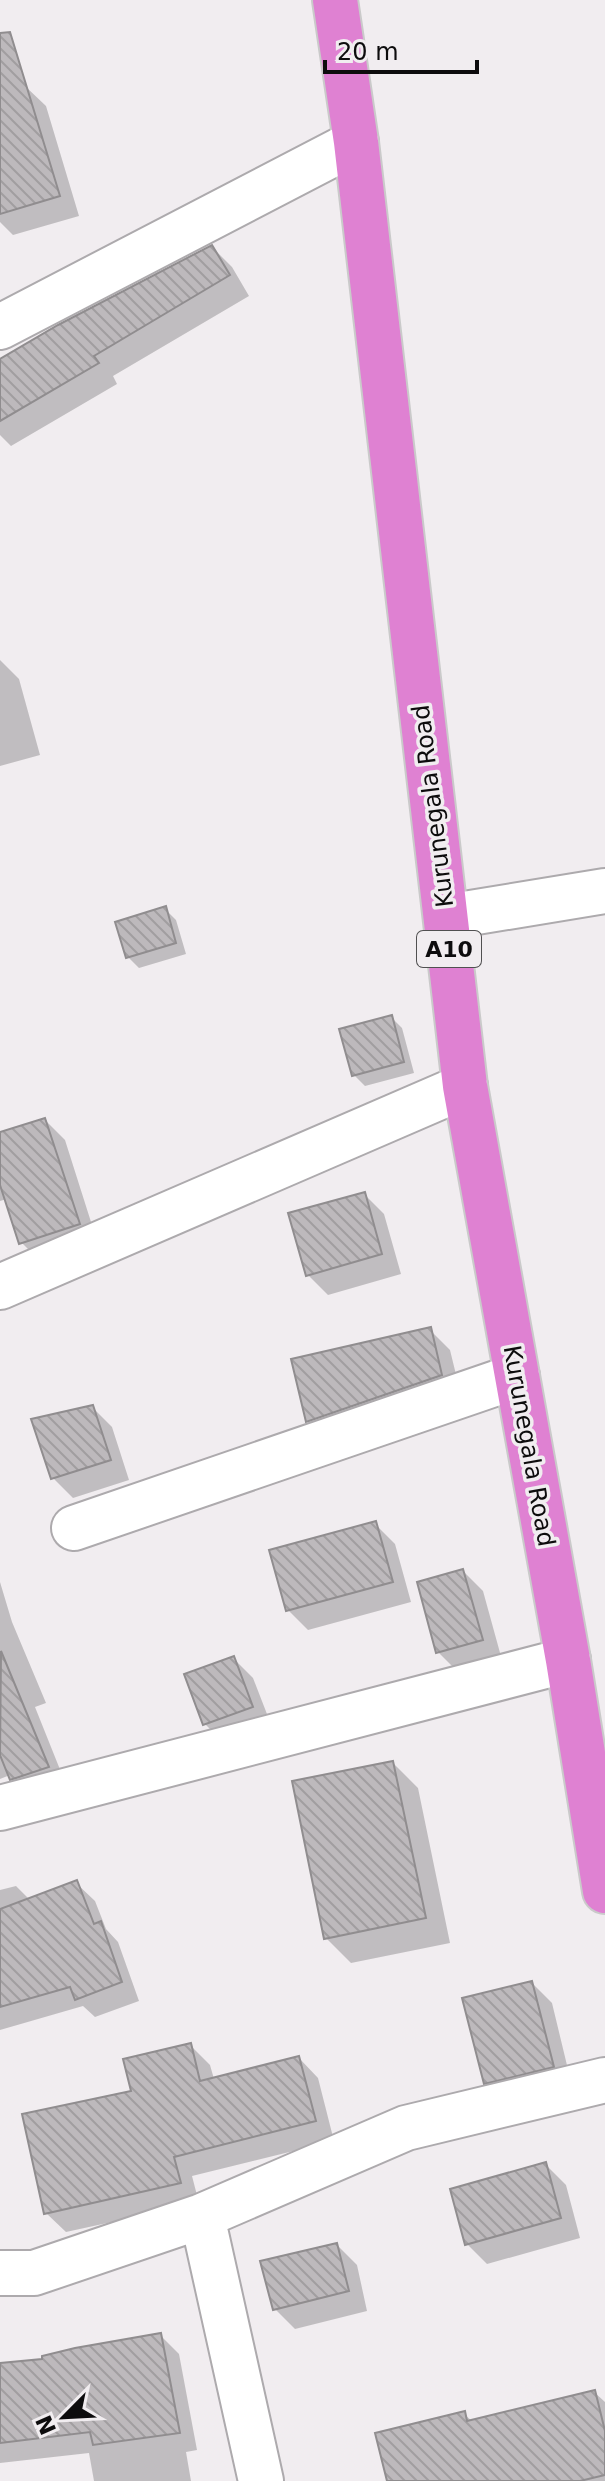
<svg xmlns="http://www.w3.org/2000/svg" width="605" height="2481" viewBox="0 0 605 2481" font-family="'DejaVu Sans',sans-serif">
  <defs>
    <pattern id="building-back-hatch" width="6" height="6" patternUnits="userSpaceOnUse" patternTransform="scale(2)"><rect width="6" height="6" fill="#bdb9bc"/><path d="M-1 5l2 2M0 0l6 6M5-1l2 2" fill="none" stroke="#a19ea0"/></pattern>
  </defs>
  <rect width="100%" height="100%" fill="#f1edf0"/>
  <!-- shadow -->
  <path fill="#0003" d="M25 86 46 106 79 216 13 235 0 222V94Z
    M212 247 232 267 249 296 113 376 117 384 11 446 0 435V362Z
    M0 660 19 679 40 755 0 766Z
    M165 909 176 920 186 954 139 968 128 957Z
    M391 1017 402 1028 414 1073 365 1086 354 1075Z
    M45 1120 65 1140 98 1244 41 1262 21 1242 7 1199 0 1201V1134Z
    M364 1194 384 1214 401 1274 328 1295 308 1275Z
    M430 1330 450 1350 461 1395 328 1441 308 1421Z
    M92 1407 112 1427 129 1480 73 1498 53 1478Z
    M375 1524 395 1544 411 1602 308 1630 288 1610Z
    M463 1571 483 1591 502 1660 458 1672 438 1652Z
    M0 1582 12 1622 46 1703 35 1707 67 1787 32 1799 10 1775 0 1779Z
    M233 1658 253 1678 272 1727 225 1744 205 1724 186 1675Z
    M393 1763 418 1788 450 1943 351 1963 326 1938Z
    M76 1883 95 1901 106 1929 118 1942 139 2001 95 2017 83 2006 0 2030V1890L16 1886 30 1900Z
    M532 1983 552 2003 572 2086 505 2103 485 2083Z
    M190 2045 210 2065 214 2079 299 2058 318 2078 334 2141 192 2176 199 2203 66 2232 46 2213 133 2092Z
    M546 2165 566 2185 580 2238 487 2264 467 2244Z
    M337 2245 357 2265 367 2311 295 2329 275 2309Z
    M160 2335 179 2354 197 2450 186 2452 191 2481H94L89 2453 0 2463V2365L45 2360Z
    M594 2392 605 2402V2481H389L464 2414 473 2422Z"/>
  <!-- building -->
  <path fill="url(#building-back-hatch)" stroke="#908d8f" stroke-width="2" d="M10 32 60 196 0 214V33Z
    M212 245 230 275 94 356 99 363 0 421V359L58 325Z
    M166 906 176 943 126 958 115 922Z
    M392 1015 404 1062 352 1076 339 1029Z
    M45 1118 80 1224 19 1244 0 1185V1132Z
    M365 1192 382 1254 306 1276 288 1213Z
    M431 1327 442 1375 306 1422 291 1359Z
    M93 1405 111 1460 51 1479 31 1419Z
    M376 1521 393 1582 286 1611 269 1550Z
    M463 1569 483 1640 436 1653 417 1582Z
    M1 1651 49 1767 10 1780 0 1755Z
    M234 1656 253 1707 203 1725 184 1674Z
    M393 1761 426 1918 324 1939 292 1781Z
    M77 1880 94 1924 101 1921 122 1982 75 2000 70 1987 0 2007V1909Z
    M532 1981 554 2067 484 2084 462 1998Z
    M191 2043 200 2081 299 2056 316 2121 174 2157 181 2183 44 2214 22 2114 131 2091 123 2059Z
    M546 2162 561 2218 465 2245 450 2189Z
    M337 2243 349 2291 273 2310 260 2261Z
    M161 2333 180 2433 93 2445 90 2432 0 2443V2363L42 2359V2356L75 2348Z
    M595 2390 605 2431V2475L580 2481H387L375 2433 465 2411 467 2421Z"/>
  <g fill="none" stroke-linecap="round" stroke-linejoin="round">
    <defs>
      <path id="minor" d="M0 327 356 142
        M446 917 605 891
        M0 1287 465 1086
        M74 1528 517 1376
        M0 1808 568 1660
        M202 2216 261 2481
        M0 2273H34L202 2216 406 2128 605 2080"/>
      <path id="highway" d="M335 0 356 142 465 1086 568 1660 605 1891"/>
    </defs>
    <!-- minor casing -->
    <use href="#minor" stroke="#adaaad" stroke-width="48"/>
    <!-- highway casing -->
    <use href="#highway" stroke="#cacaca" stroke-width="48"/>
    <!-- minor -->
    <use href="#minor" stroke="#fff" stroke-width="44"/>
    <!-- highway -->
    <use href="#highway" stroke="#df81d2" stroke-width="44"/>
  </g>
  <g text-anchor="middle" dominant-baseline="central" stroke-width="7" stroke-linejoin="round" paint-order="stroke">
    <!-- shield labels -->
    <rect fill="#f1edf0" stroke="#515051" stroke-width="2" x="417" y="931" width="64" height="36" rx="6"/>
    <g font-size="22" font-weight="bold" fill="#0d0c0d">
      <text x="449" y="949">A10</text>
    </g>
    <!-- street labels -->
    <g font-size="24" fill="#0d0c0d" stroke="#f1edf0">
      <text transform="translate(433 806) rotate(-97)">Kurunegala Road</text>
      <text transform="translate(529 1446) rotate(80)">Kurunegala Road</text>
    </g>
  </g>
  <!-- north arrow -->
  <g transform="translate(64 2417) rotate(246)" stroke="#f1edf0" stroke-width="6" paint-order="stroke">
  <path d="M0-6L14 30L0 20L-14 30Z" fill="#0d0c0d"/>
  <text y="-12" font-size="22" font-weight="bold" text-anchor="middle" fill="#0d0c0d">N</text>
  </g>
  <!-- scale -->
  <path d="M325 60v12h152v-12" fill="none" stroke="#0d0c0d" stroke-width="4"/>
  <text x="337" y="60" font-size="24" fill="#0d0c0d" stroke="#f1edf0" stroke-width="6" paint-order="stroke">20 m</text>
</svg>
